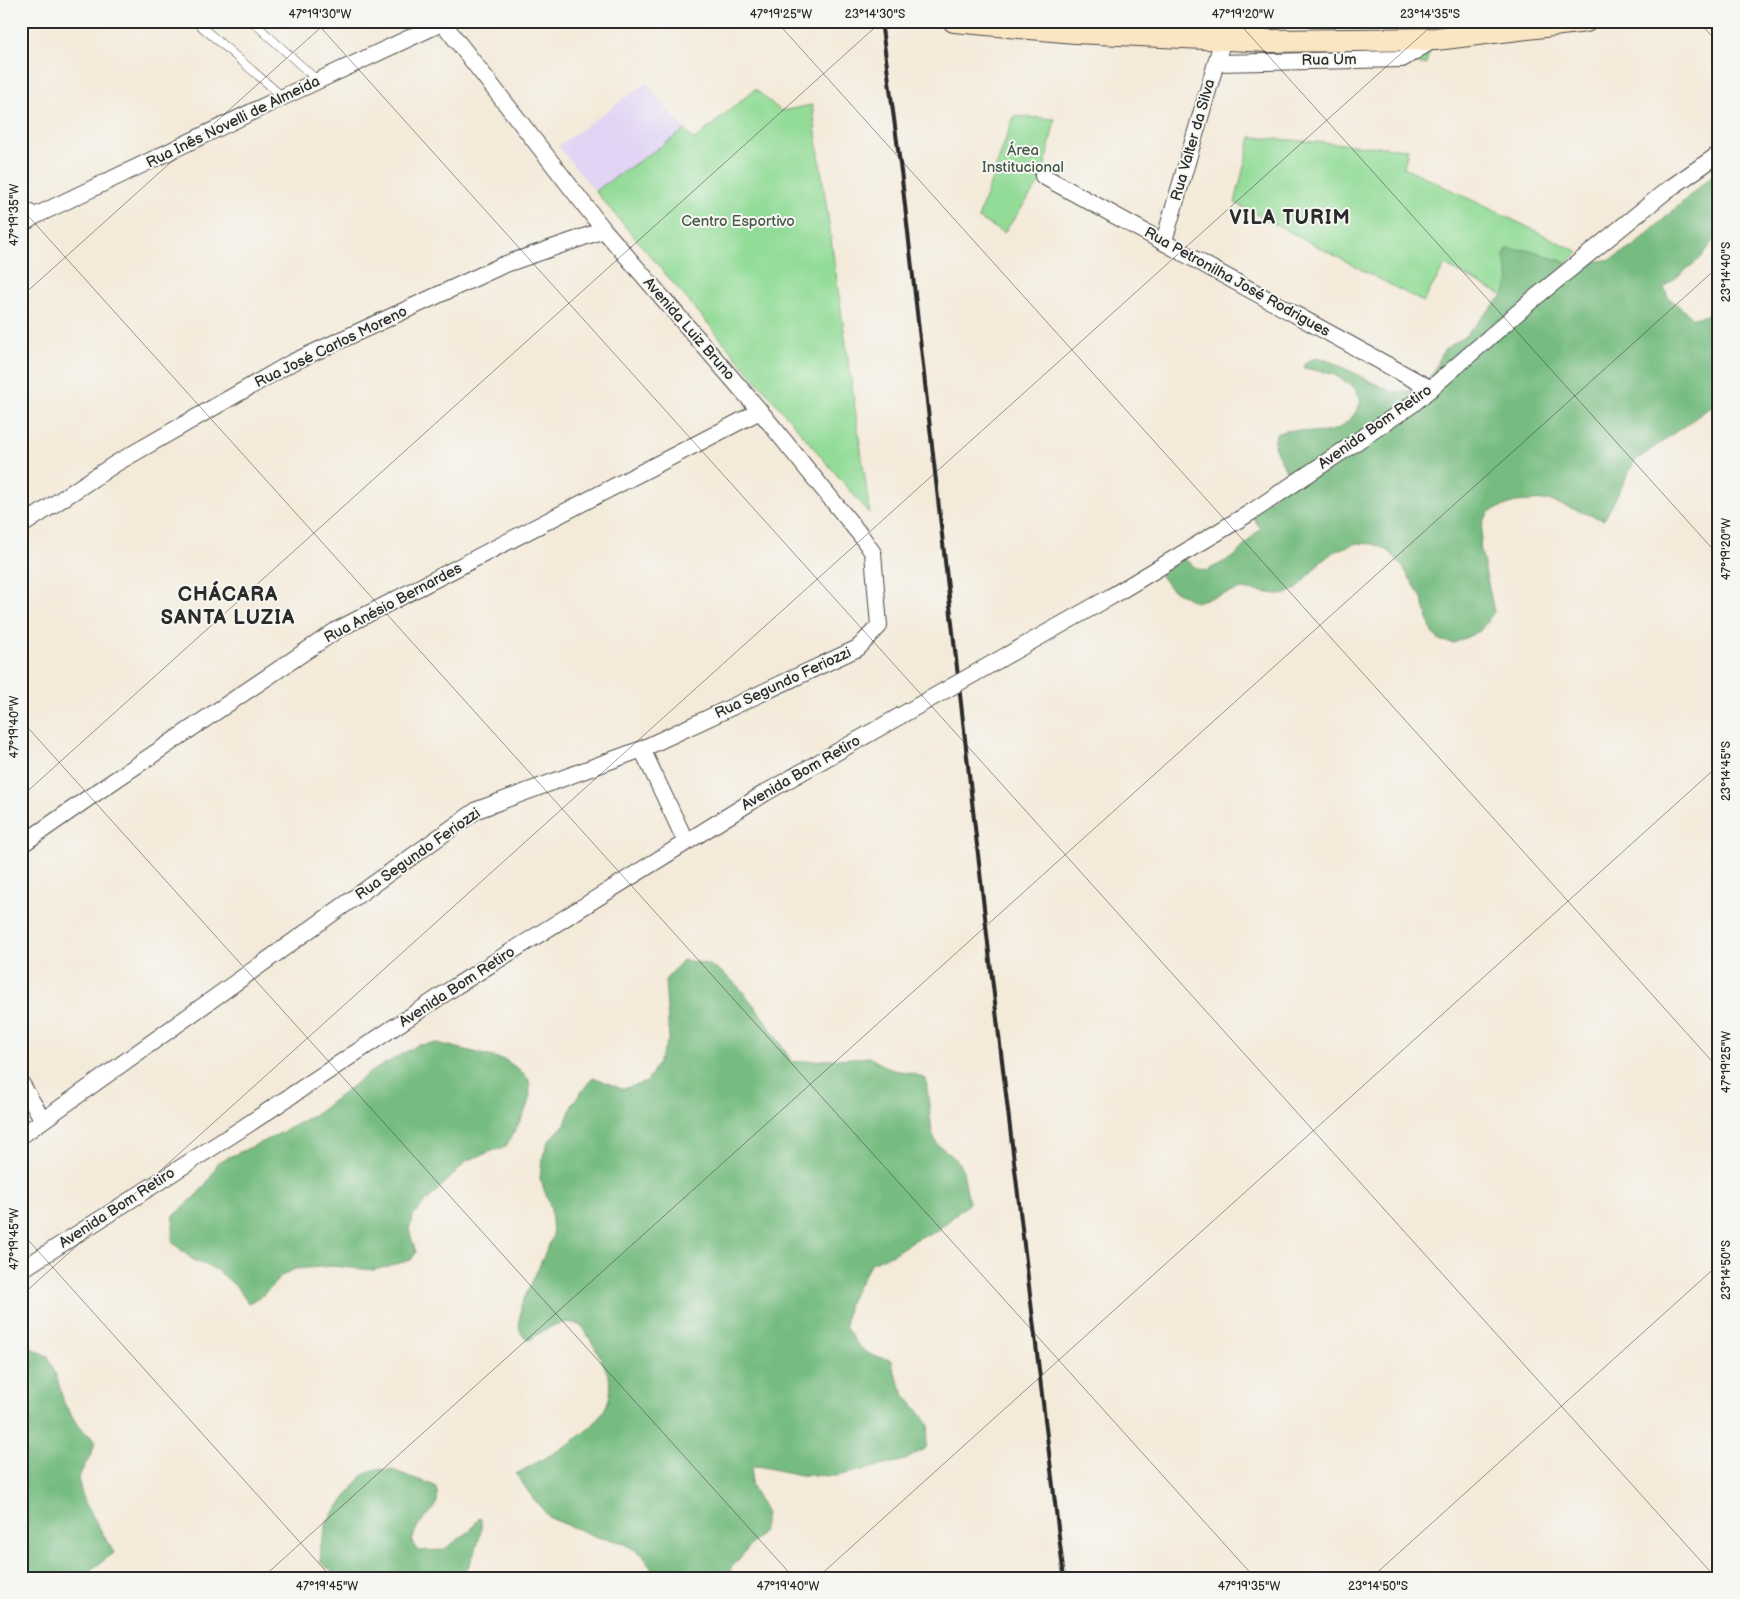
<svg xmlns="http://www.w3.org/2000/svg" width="1740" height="1599" viewBox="0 0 1740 1599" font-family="'Balsamiq Sans',sans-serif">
  <rect width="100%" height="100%" fill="#f6f6f2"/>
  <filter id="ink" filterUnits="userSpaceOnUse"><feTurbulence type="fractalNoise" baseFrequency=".02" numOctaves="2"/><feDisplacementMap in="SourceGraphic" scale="10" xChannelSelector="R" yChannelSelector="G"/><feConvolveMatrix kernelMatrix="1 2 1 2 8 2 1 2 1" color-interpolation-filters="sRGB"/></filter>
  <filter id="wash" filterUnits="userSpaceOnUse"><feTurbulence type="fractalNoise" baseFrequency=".0096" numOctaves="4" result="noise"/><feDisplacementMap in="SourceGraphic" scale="20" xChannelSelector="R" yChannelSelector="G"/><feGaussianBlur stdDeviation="1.12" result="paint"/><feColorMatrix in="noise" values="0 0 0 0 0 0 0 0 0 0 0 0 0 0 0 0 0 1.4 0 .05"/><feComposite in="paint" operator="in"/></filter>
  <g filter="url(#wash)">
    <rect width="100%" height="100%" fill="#f4ead9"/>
    <!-- built -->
    <path fill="#e1d4f4" d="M646 83 685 130 595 191 558 146Z"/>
    <!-- green -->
    <path fill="#93dc98" stroke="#5f8462" d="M1430 48 1426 64 1404 63Z
      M755 89 781 111 812 105 870 514 595 191 685 130 694 140Z
      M1014 116 1055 119 1042 179 1004 233 978 218Z
      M1251 137 1408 149 1404 167 1579 252 1519 304 1445 265 1423 302 1235 203Z"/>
    <!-- forest -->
    <path fill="#76bc80" stroke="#507456" d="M1719 169V234L1701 258 1664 287 1668 297 1693 318 1719 313V401L1635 461 1604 520 1548 500 1515 502 1490 511 1483 522 1480 546 1494 612 1480 631 1454 643 1441 641 1432 633 1422 598 1401 564 1389 551 1374 544 1357 543 1337 550 1321 561 1297 589 1284 595 1242 589 1195 602 1170 588 1159 573 1184 559 1198 569 1206 571 1235 556 1260 528 1252 515 1287 485V473L1274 446 1276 434C1300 422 1326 445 1349 420 1355 414 1358 409 1361 401L1354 387 1333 374 1304 368 1306 362 1315 358 1326 359 1392 392 1415 391 1433 373 1444 350 1465 336 1505 293 1509 280 1504 257 1507 249 1530 250 1573 265 1612 259 1634 246Z
      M683 960C690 961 699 962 706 964 740 975 773 1033 792 1062L869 1057 890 1069 914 1074 926 1079 932 1132 937 1144 957 1160 963 1171 969 1203 938 1230 916 1239 893 1254 871 1263 849 1302 845 1326C859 1349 865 1356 892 1360V1365L904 1394 929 1424 926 1448 905 1460 837 1476 800 1475 758 1466 752 1467 751 1484 766 1513 763 1531 731 1568 728 1578H657L642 1554 621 1542 597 1537 550 1518 532 1497 516 1474C547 1456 617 1426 610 1382 609 1371 590 1339 583 1327 563 1315 547 1329 529 1340L522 1335 519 1327 521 1306 553 1236 551 1209 540 1178 542 1159 548 1142 565 1124 573 1103 593 1077 622 1089 647 1082 659 1061 669 1038 665 980Z
      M438 1043 505 1060 520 1070 529 1080 530 1097 524 1114 506 1146 468 1160 413 1215 409 1230 416 1252 411 1260 374 1270 332 1266 295 1269 283 1275 262 1296 248 1303 237 1287 217 1270 193 1260 172 1242 174 1215C194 1198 208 1187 218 1162L269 1139 319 1112 369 1073 418 1045Z
      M21 1343 48 1356 57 1378 64 1403 78 1426 96 1441 89 1458 78 1478 83 1499 114 1553 92 1569 88 1578H21Z
      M376 1469 392 1470 435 1486C445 1509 424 1513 416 1530 414 1534 413 1538 412 1542L419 1551 443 1550 470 1531 480 1517C486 1531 470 1565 462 1578H340L321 1563 320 1548 328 1520 363 1475Z"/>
  </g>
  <g filter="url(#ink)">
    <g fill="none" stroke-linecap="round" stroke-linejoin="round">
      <defs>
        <path id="lane" d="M195 21 283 97
          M252 21 318 81"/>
        <path id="street" d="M1216 63 1402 59 1435 39
          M1043 176 1431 389
          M21 208 35 216
          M21 225 35 216 283 97 446 21
          M1164 241 1223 39
          M21 526 115 464 291 363 503 265 604 230
          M1002 658 1112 596 1253 511 1413 404 1531 301 1666 191 1719 154
          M642 749 686 842
          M21 845 87 799 337 630 760 411
          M21 1083 43 1120
          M21 1136 477 810 642 749 858 648 879 626 873 553 862 537 760 411 604 230 443 23
          M21 1270 238 1131 456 986 765 793 900 716"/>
        <path id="secondary" d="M954 21 1075 32 1270 41 1436 39 1586 21"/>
      </defs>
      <!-- lane casing -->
      <use href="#lane" stroke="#494845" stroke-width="9"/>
      <!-- street casing -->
      <use href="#street" stroke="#494845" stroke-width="18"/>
      <!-- secondary casing -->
      <use href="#secondary" stroke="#494845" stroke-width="24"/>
      <!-- lane -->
      <use href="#lane" stroke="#fff" stroke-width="8"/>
      <!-- street -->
      <use href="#street" stroke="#fff" stroke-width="16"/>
      <!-- secondary -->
      <use href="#secondary" stroke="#fbe6c4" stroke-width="22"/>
      <!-- rail -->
      <path stroke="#2b2b2b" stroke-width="4" d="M881 21 902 179 990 961 1064 1578"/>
      <defs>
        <path id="street-bridge" d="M900 716 1002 658"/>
      </defs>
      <!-- street-bridge casing -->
      <use href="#street-bridge" stroke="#494845" stroke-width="18" stroke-linecap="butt"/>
      <!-- street-bridge -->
      <use href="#street-bridge" stroke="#fff" stroke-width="16"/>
    </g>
  </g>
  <!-- ticks -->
  <path fill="none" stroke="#2b2b2b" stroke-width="1" stroke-opacity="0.45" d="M315 21 1716 1578M776 21 1719 1069M1237 21 1719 556M1698 21 1719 44M21 208 1255 1578M21 297 328 21M21 720 794 1578M21 797 882 21M21 1232 332 1578M21 1296 1437 21M262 1578 1719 266M817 1578 1719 765M1371 1578 1719 1264"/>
  <g text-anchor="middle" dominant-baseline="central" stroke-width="4" stroke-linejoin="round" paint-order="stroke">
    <!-- street labels -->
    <g font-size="15" fill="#2b2b2b" stroke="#f6f6f2">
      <text transform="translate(1329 60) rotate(-1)">Rua Um</text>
      <text transform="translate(233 122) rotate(-26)">Rua Inês Novelli de Almeida</text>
      <text transform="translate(1193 140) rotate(-74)">Rua Valter da Silva</text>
      <text transform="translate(1237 282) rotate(29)">Rua Petronilha José Rodrigues</text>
      <text transform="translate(689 329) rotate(49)">Avenida Luiz Bruno</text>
      <text transform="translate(331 347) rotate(-26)">Rua José Carlos Moreno</text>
      <text transform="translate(1375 427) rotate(-35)">Avenida Bom Retiro</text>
      <text transform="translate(393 603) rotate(-28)">Rua Anésio Bernardes</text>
      <text transform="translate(783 683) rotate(-25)">Rua Segundo Feriozzi</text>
      <text transform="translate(801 773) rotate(-30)">Avenida Bom Retiro</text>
      <text transform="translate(418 854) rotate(-35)">Rua Segundo Feriozzi</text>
      <text transform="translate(457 987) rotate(-33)">Avenida Bom Retiro</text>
      <text transform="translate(117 1208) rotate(-33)">Avenida Bom Retiro</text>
    </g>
    <!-- park labels -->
    <g font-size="15" fill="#455746" stroke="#f6f6f2">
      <text x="1023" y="150">Área<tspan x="1023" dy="17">Institucional</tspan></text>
      <text x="738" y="221">Centro Esportivo</text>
    </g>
    <!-- district labels -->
    <g font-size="20" font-weight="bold" letter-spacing="1" fill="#2b2b2b" stroke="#f6f6f2">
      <text x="1290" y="218">VILA TURIM</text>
      <text x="228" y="595">CHÁCARA<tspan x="228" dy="23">SANTA LUZIA</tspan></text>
    </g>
  </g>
  <!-- margin -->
  <rect width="1740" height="1599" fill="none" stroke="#f6f6f2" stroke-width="55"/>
  <rect x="28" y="28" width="1684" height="1544" fill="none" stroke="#2b2b2b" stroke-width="2"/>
  <g font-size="12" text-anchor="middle" fill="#2b2b2b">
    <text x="320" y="18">47°19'30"W</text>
    <text x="781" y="18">47°19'25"W</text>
    <text x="875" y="18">23°14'30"S</text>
    <text x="1243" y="18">47°19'20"W</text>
    <text x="1430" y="18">23°14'35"S</text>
    <text transform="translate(14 215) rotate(-90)" y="4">47°19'35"W</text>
    <text transform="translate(1726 272) rotate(-90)" y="4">23°14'40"S</text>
    <text transform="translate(1726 549) rotate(-90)" y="4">47°19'20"W</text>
    <text transform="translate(14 727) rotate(-90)" y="4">47°19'40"W</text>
    <text transform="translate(1726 771) rotate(-90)" y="4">23°14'45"S</text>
    <text transform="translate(1726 1062) rotate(-90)" y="4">47°19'25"W</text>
    <text transform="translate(14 1239) rotate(-90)" y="4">47°19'45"W</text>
    <text transform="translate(1726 1270) rotate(-90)" y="4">23°14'50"S</text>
    <text x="327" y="1590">47°19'45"W</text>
    <text x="788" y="1590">47°19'40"W</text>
    <text x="1249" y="1590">47°19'35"W</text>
    <text x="1378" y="1590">23°14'50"S</text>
  </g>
</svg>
